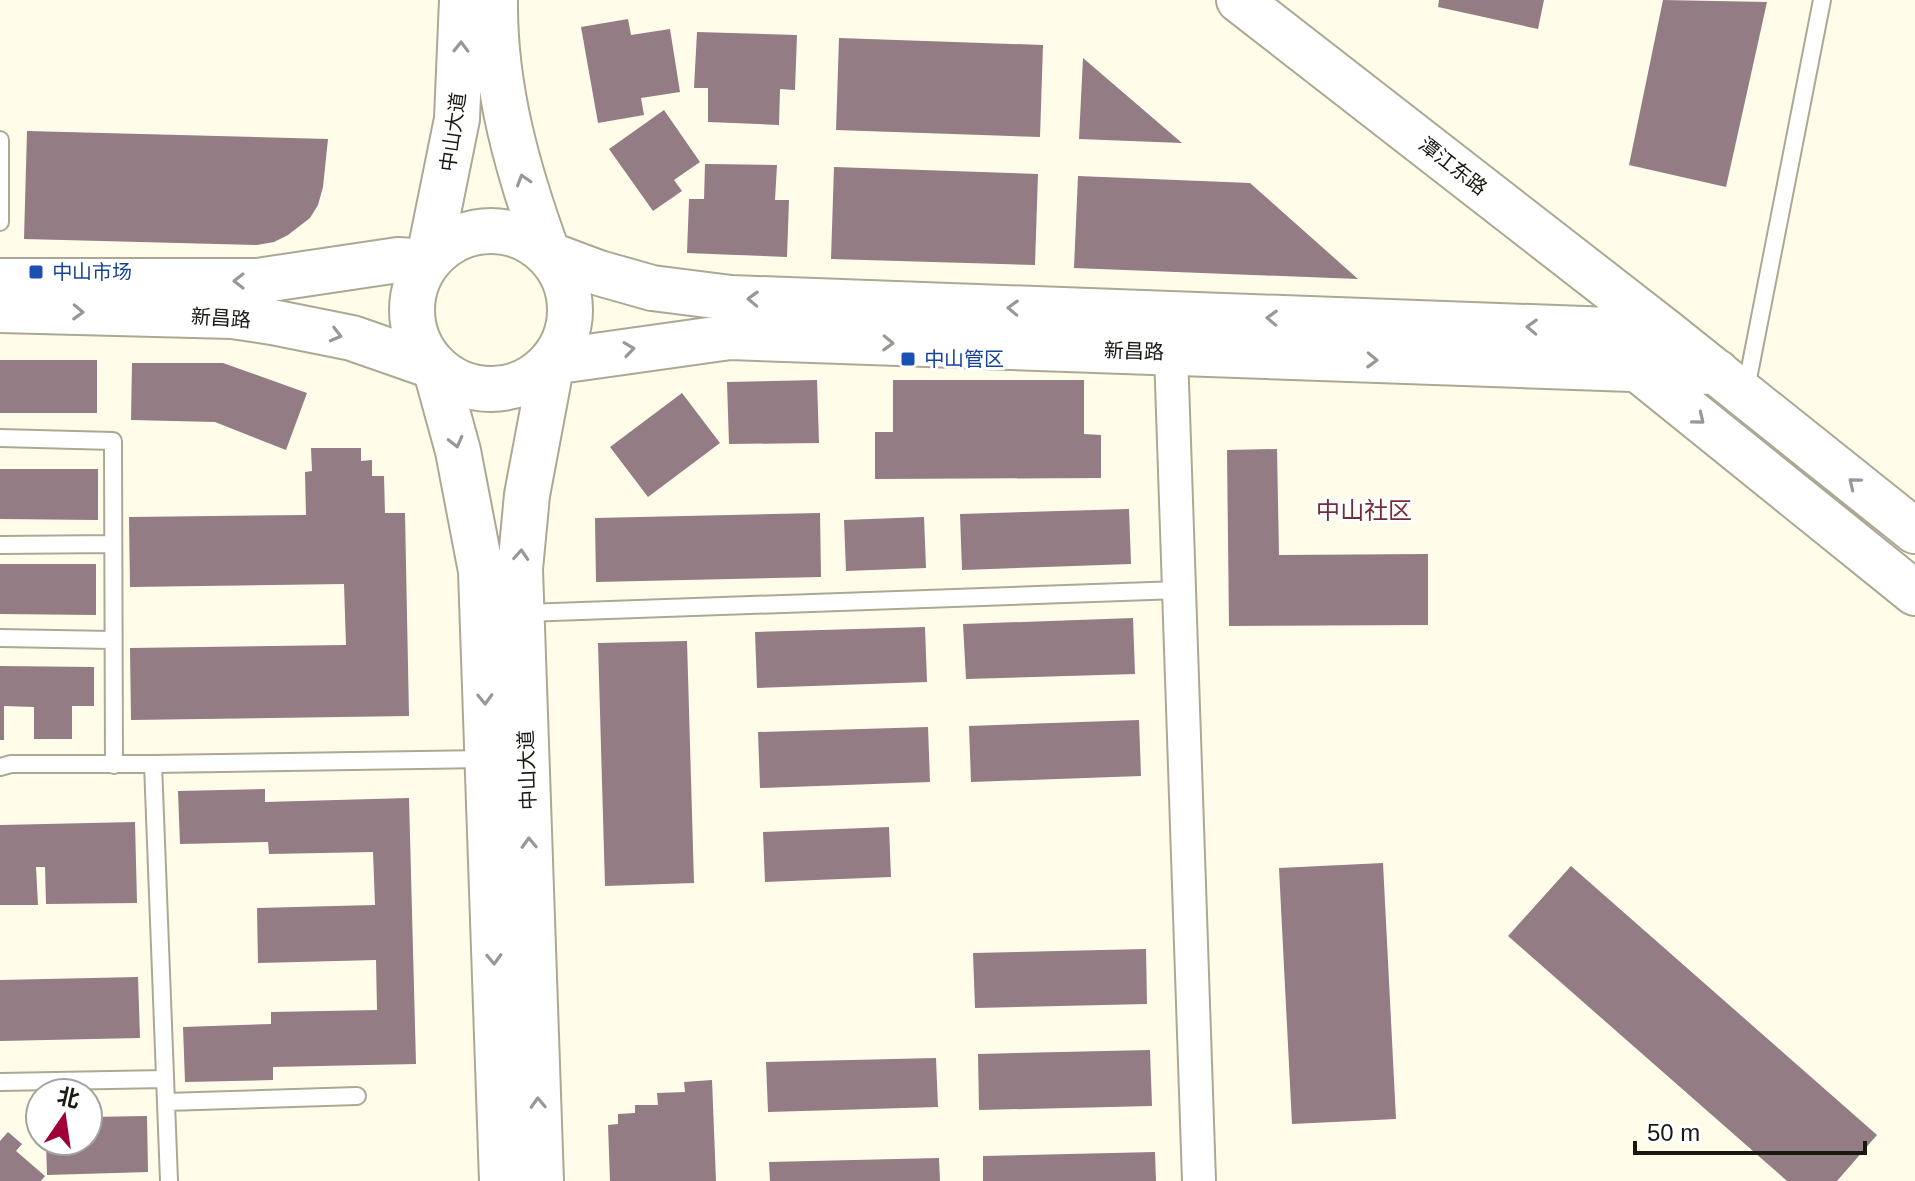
<svg xmlns="http://www.w3.org/2000/svg" width="1915" height="1181" viewBox="0 0 1915 1181" font-family="Arial,'Noto Sans SC',sans-serif">
  <rect width="100%" height="100%" fill="#fffcea"/>
  <!-- building -->
  <path fill="#937c83" d="M1439 0H1544L1538 29 1438 7Z
    M1663 0 1767 2 1726 187 1629 165Z
    M628 19 631 35 670 29 680 92 641 98 644 115 598 123 581 27Z
    M697 32 797 35 795 90 780 89 779 125 708 122V88H694Z
    M839 38 1043 45 1040 137 836 130Z
    M1083 58 1182 143 1079 139Z
    M664 110 700 162 674 180 682 191 653 211 609 149Z
    M27 131 328 139 323 187 318 205 310 218 288 235 274 242 257 245 24 239Z
    M705 164 777 165 775 200H789L787 257 687 253 689 199H704Z
    M834 167 1038 174 1035 265 831 259Z
    M1078 176 1250 183 1358 279 1074 268Z
    M0 360H97V413H0Z
    M132 363H223L307 393 286 450 215 422 131 420Z
    M817 380 819 443 729 444 727 382Z
    M893 380H1084V434L1101 435V478L875 479V432H893Z
    M682 393 720 443 648 497 610 447Z
    M311 448H361V461L372 460V476H384L385 513H405L409 716 131 720 130 648 346 645 344 584 130 587 129 517 306 515 305 472 312 471Z
    M1277 449 1279 555 1428 554V625L1229 626 1227 450Z
    M0 469H98V520L0 519Z
    M1129 509 1131 564 962 570 960 514Z
    M820 513 821 577 596 582 595 518Z
    M924 517 926 568 846 571 844 520Z
    M0 564H96V615L0 614Z
    M1133 618 1135 674 966 679 963 624Z
    M925 627 927 682 757 688 755 632Z
    M687 641 694 883 605 886 598 643Z
    M0 666 94 667V706H72V739H34V707L4 706V740H0Z
    M1139 720 1141 776 971 782 969 726Z
    M928 727 930 782 760 788 758 732Z
    M265 789V802L409 798 416 1064 273 1067V1080L185 1082 183 1027 271 1024V1012L377 1010 376 960 258 963 257 908 375 905 373 852 269 854 268 842 180 844 178 791Z
    M135 822 137 903 46 904 45 867H36L38 905H0V825Z
    M889 827 891 877 765 882 763 832Z
    M1383 863 1396 1119 1292 1124 1279 868Z
    M1571 866 1877 1135 1837 1181H1787L1508 936Z
    M1146 949 1147 1004 975 1008 973 953Z
    M138 977 140 1038 0 1041V980Z
    M1150 1050 1152 1106 979 1110 978 1054Z
    M936 1058 938 1107 768 1112 766 1062Z
    M712 1080 716 1181H610L608 1125 618 1124V1114L635 1113V1105H658L657 1093 685 1092 684 1082Z
    M147 1116 148 1172 47 1175 46 1141H88V1117Z
    M8 1132 22 1144 16 1151 45 1176 41 1181H0V1141Z
    M1155 1152 1156 1181H983V1156Z
    M939 1158 940 1181H770L769 1162Z"/>
  <g fill="none" stroke-linecap="round" stroke-linejoin="round">
    <defs>
      <path id="lane" d="M0 140V222
        M1746 389 1822 0
        M0 438 113 441 114 765
        M0 545 112 544
        M525 613 1179 590
        M0 638 112 640
        M153 764 169 1181
        M0 767 11 764H153L486 759
        M0 1082 165 1079
        M166 1102 357 1096"/>
      <path id="street" d="M1171 353 1199 1181"/>
      <path id="secondary" d="M495 0C494 88 518 172 548 254
        M1239 0 1666 332 1915 531
        M412 310a79 79 0 1 1 158 0a79 79 0 1 1-158 0Z
        M548 254 599 273 652 288 731 298 1666 332
        M428 262 457 119 462 0
        M0 281H257L398 260 428 262
        M0 310 232 316 272 322 352 338 435 367
        M552 362 730 337 1717 372
        M1630 363 1915 593
        M435 367 458 451 481 571 502 1181
        M541 1181 520 569 527 495 552 362"/>
    </defs>
    <!-- lane casing -->
    <use href="#lane" stroke="#aca893" stroke-width="20"/>
    <!-- street casing -->
    <use href="#street" stroke="#aca893" stroke-width="36"/>
    <!-- secondary casing -->
    <use href="#secondary" stroke="#aca893" stroke-width="48"/>
    <!-- lane -->
    <use href="#lane" stroke="#fff" stroke-width="16"/>
    <!-- street -->
    <use href="#street" stroke="#fff" stroke-width="32"/>
    <!-- secondary -->
    <use href="#secondary" stroke="#fff" stroke-width="44"/>
  </g>
  <!-- one-way arrows -->
  <defs><path id="oneway-chevron" d="M-2-3.5L2.5 0L-2 3.5" fill="none" stroke-width="1.6" stroke-linecap="round" stroke-linejoin="round" transform="scale(2)"/></defs>
  <g stroke="#989894">
    <use href="#oneway-chevron" transform="translate(461 47) rotate(-89)"/>
    <use href="#oneway-chevron" transform="translate(523 180) rotate(-107)"/>
    <use href="#oneway-chevron" transform="translate(239 281) rotate(-180)"/>
    <use href="#oneway-chevron" transform="translate(753 299) rotate(-178)"/>
    <use href="#oneway-chevron" transform="translate(1013 308) rotate(-178)"/>
    <use href="#oneway-chevron" transform="translate(78 312) rotate(2)"/>
    <use href="#oneway-chevron" transform="translate(1272 318) rotate(-178)"/>
    <use href="#oneway-chevron" transform="translate(1532 327) rotate(-178)"/>
    <use href="#oneway-chevron" transform="translate(336 335) rotate(14)"/>
    <use href="#oneway-chevron" transform="translate(888 343) rotate(2)"/>
    <use href="#oneway-chevron" transform="translate(629 349) rotate(-8)"/>
    <use href="#oneway-chevron" transform="translate(1372 360) rotate(2)"/>
    <use href="#oneway-chevron" transform="translate(1699 419) rotate(39)"/>
    <use href="#oneway-chevron" transform="translate(456 442) rotate(76)"/>
    <use href="#oneway-chevron" transform="translate(1854 483) rotate(-141)"/>
    <use href="#oneway-chevron" transform="translate(521 555) rotate(-86)"/>
    <use href="#oneway-chevron" transform="translate(485 699) rotate(88)"/>
    <use href="#oneway-chevron" transform="translate(529 843) rotate(-92)"/>
    <use href="#oneway-chevron" transform="translate(494 959) rotate(88)"/>
    <use href="#oneway-chevron" transform="translate(538 1103) rotate(-92)"/>
  </g>
  <!-- markers -->
  <g fill="#1a4fb4" stroke="#fff" stroke-width="3">
    <rect x="28" y="264" width="16" height="16" rx="4"/>
    <rect x="900" y="351" width="16" height="16" rx="4"/>
  </g>
  <g text-anchor="middle" dominant-baseline="central" stroke-width="6" stroke-linejoin="round" paint-order="stroke">
    <!-- street labels -->
    <g font-size="20" fill="#1a1911" stroke="#fff">
      <text transform="translate(453 132) rotate(-82)">中山大道</text>
      <text transform="translate(1453 166) rotate(38)">潭江东路</text>
      <text transform="translate(221 318) rotate(4)">新昌路</text>
      <text transform="translate(1134 351) rotate(2)">新昌路</text>
      <text transform="translate(527 770) rotate(-92)">中山大道</text>
    </g>
    <!-- transit labels -->
    <g font-size="20" fill="#164399" stroke="#fff" text-anchor="start">
      <text x="52" y="272">中山市场</text>
      <text x="924" y="359">中山管区</text>
    </g>
    <!-- quarter labels -->
    <g font-size="24" fill="#742d38" stroke="#fff">
      <text x="1364" y="510">中山社区</text>
    </g>
  </g>
  <!-- north arrow -->
  <g transform="translate(64 1117) rotate(13)"><circle r="38" fill="#ffffff" stroke="#a3a3a0" stroke-width="2"/>
  <path d="M0-6L14 30L0 20L-14 30Z" fill="#a00037"/>
  <text y="-12" font-size="22" font-weight="bold" text-anchor="middle" fill="#1a1911">北</text>
  </g>
  <!-- scale -->
  <path d="M1635 1141v12h230v-12" fill="none" stroke="#1a1911" stroke-width="4"/>
  <text x="1647" y="1141" font-size="24" fill="#1a1911" stroke="#ffffff" stroke-width="6" paint-order="stroke">50 m</text>
</svg>
